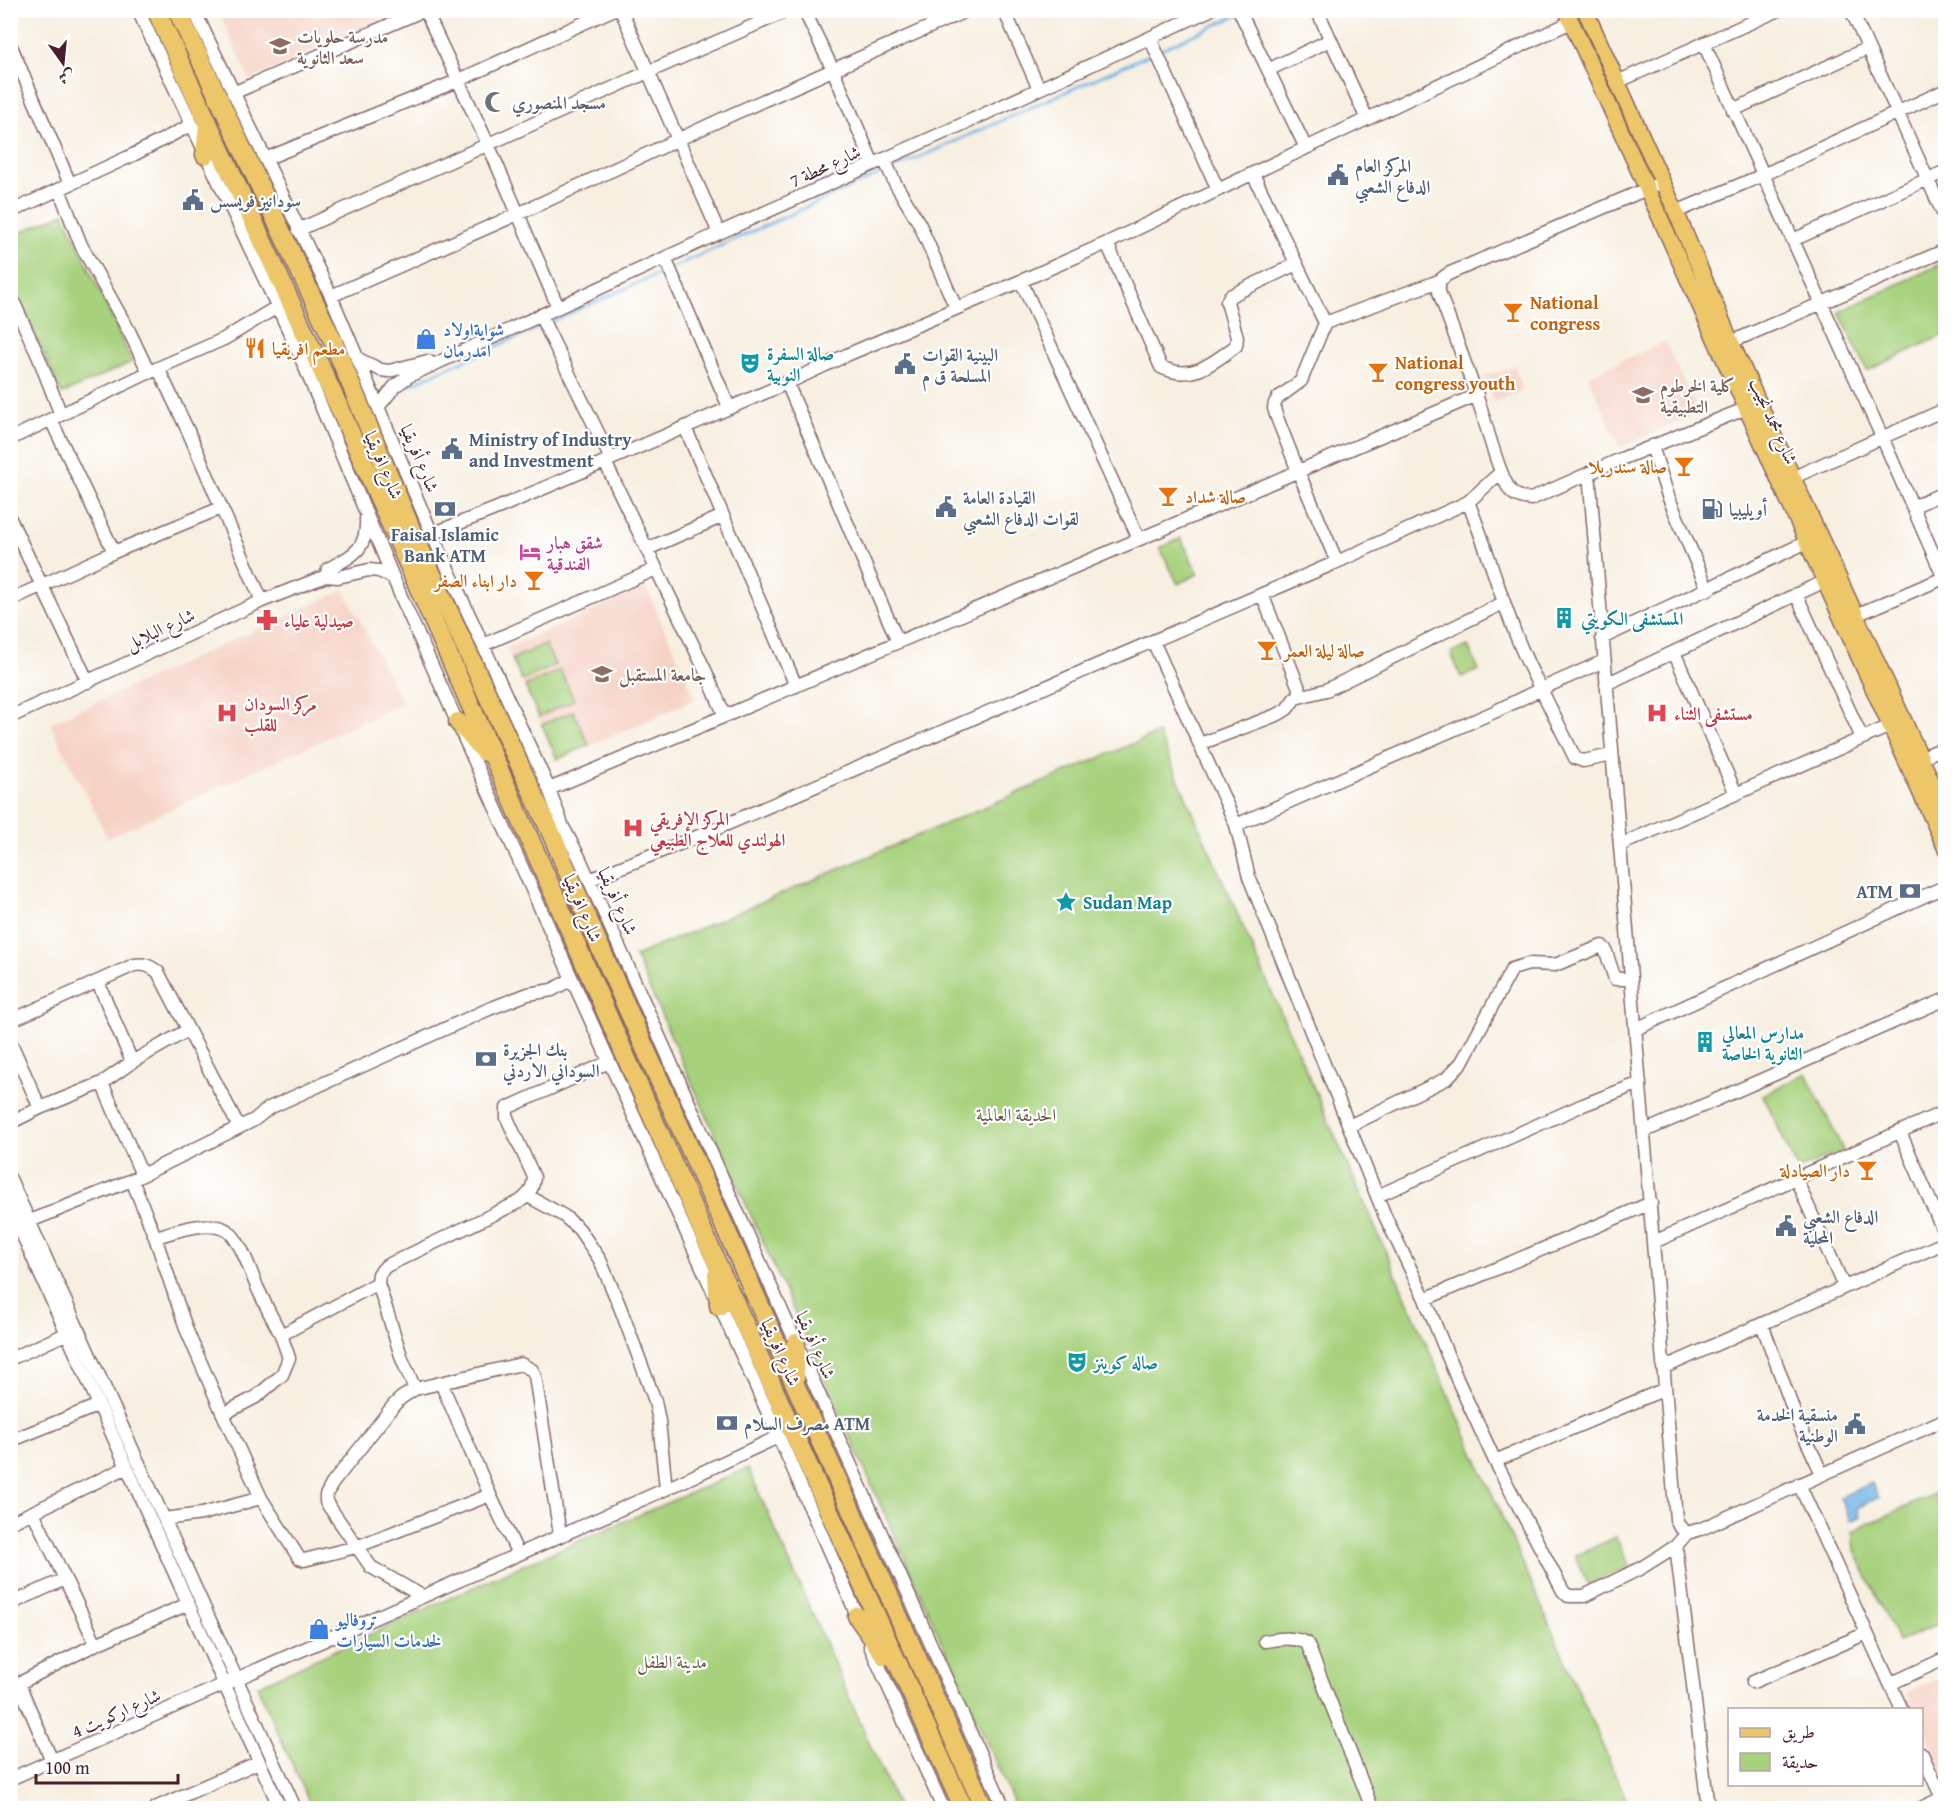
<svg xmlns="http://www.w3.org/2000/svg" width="1956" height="1819" viewBox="0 0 1956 1819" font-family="'Gentium Book Plus',Amiri,serif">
  <rect width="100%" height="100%" fill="#fff"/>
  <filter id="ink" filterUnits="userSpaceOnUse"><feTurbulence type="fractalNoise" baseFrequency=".0167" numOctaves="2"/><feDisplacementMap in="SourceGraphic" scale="12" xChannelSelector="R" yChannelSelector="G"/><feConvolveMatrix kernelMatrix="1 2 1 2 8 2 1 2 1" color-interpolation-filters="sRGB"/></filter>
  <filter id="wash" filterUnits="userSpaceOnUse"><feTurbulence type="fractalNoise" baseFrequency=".008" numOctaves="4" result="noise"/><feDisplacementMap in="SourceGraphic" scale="24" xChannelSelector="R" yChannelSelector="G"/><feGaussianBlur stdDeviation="1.35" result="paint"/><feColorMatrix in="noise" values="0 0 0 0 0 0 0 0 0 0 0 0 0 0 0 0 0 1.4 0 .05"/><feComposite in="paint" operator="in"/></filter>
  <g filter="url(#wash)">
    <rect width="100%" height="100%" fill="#f7efe0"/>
    <!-- built -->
    <path fill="#f6d2c4" d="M403 10 250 80 218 11Z
      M1665 341 1698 413 1620 448 1588 376Z
      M1515 366 1523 391 1493 402 1484 376Z
      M646 587 696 699 557 761 507 648Z
      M344 590 403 703 108 838 50 723Z
      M1945 1676V1779L1922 1725V1710L1914 1709 1907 1692Z"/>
    <!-- green -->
    <path fill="#a7d17d" stroke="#787854" stroke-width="1.5" d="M64 213 132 362 62 394 11 283 10 237Z
      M1945 262V334L1867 371 1839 312Z
      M1181 538 1198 574 1178 584 1160 548Z
      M545 644 555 665 522 681 512 659Z
      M1468 646 1479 670 1461 677 1451 653Z
      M560 670 574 700 539 717 525 686Z
      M573 711 589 745 557 759 542 725Z
      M1158 733 1630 1808H1016L635 956Z
      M1806 1073 1843 1150 1798 1170 1763 1095Z
      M748 1468 898 1808H312L257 1686 500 1575Z
      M1936 1493 1945 1515V1621L1898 1642 1855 1550 1853 1531Z
      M1616 1537 1629 1566 1588 1585 1575 1556Z"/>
    <!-- water -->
    <path fill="#71b4e6" stroke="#5e6a88" stroke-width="1.5" d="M1872 1483 1878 1498 1857 1508 1860 1517 1850 1521 1840 1497Z"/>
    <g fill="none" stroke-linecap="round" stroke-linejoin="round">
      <!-- stream -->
      <path stroke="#71b4e6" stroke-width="3" d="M1159 50 1238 15
        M893 169 1153 53
        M671 268 887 171
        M548 323 665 271
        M400 389 542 326"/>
    </g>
  </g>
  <g filter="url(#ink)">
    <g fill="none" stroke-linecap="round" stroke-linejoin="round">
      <defs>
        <path id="minor" d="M138 10 295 344 403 601 572 979 786 1453 860 1622
          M194 10 331 296 432 534 549 789 563 827 579 857 1004 1808
          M425 10 488 144 558 307
          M621 10 719 233
          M804 10 833 70 873 164
          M1004 10 1039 89
          M1317 10 1367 119
          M1851 10 1946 220
          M1150 38 1218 190
          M10 44 70 184
          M1704 44 1882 437 1946 583
          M1268 70 1330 40
          M1617 82 1779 10
          M233 93 424 10
          M1733 110 1868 48
          M1306 148 1571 22
          M265 159 457 81 612 10
          M884 159 895 183 919 223 956 308
          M1253 174 1325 323
          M1663 182 1448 274 1439 281V292C1453 331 1468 370 1481 409 1488 431 1497 468 1508 487 1513 496 1521 498 1531 499L1621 459 1747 408
          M59 189 81 245 130 333 149 373
          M10 212 133 155 191 125
          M1676 212 1763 175 1946 90
          M298 230 648 72 789 10
          M1793 240 1946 171
          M1107 243 1161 367C1192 382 1211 364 1236 346L1237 337 1227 302 1230 296 1296 264
          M665 258 729 407
          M1021 281 1139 539
          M10 294 39 358 61 415
          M331 296 518 214 733 114 968 10
          M540 315 611 459
          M1731 342 1946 250
          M358 359 381 370 389 371 428 361
          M158 368 189 433 262 601
          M787 383 898 642
          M379 406 395 386 409 376 719 233 963 124 1210 10
          M51 420 114 552
          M685 427 796 686
          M10 439 158 368 224 339 277 307
          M1652 446 1668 496 1708 590
          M605 462 705 670 725 716
          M1589 473 1676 1519 1679 1526 1687 1533
          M1794 477 1946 409
          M1912 507 1946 492
          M10 519 88 682
          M432 534 500 507 787 383 849 354 1021 281 1107 243 1306 148 1239 10
          M647 549 723 516
          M1337 562 1298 471 1276 415 1274 408 1275 403 1278 398 1301 381 1325 323 1439 281
          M326 576 328 569C352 556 368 550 366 518
          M1262 594 1302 696
          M1796 594 1862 738
          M10 600 114 552 221 508
          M1856 615 1946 577
          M1602 638 1807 542
          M1153 641 1236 825 1249 877 1385 1216 1425 1299 1457 1379 1495 1461 1563 1591 1568 1596H1584L1641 1568 1676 1546 1687 1533 1701 1529 1946 1419
          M483 645 656 569
          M1674 652 1736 794
          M1604 661 1541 689 1575 758 1583 761 1612 755
          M1606 684 1825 581
          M10 717 262 601 326 576 338 577 369 570 379 571 392 577
          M1200 744 1279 714 1287 709 1295 698 1326 690 1503 603
          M1913 761 1946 747
          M549 789 725 716 1477 395
          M1236 825 1494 712 1541 689C1508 630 1494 564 1468 502
          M1620 845 1890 726
          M589 880 704 834 1337 562 1468 502 1501 472
          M98 982 132 1062
          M10 1021 134 965C144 963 150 966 158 972L239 1127
          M1636 1029 1946 886
          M10 1041 40 1108
          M102 1083 142 1175
          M10 1123 40 1108 102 1083 132 1062 188 1030
          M1349 1126 1446 1079 1462 1062 1512 969 1529 964 1555 965 1602 946 1605 949 1615 979H1631
          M1645 1131 1946 999
          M1900 1132 1946 1237
          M10 1179 295 1808
          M1796 1179 1844 1287
          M132 1180 155 1237C175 1232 203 1220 224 1229 240 1235 251 1274 258 1289 265 1304 273 1320 281 1335
          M528 1196 564 1216 579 1229 600 1260 620 1307 655 1401 659 1421 666 1489
          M1377 1196 1583 1105 1640 1083
          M10 1207 280 1808
          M30 1221 132 1180 254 1120 269 1108 489 1009 528 994 552 990 572 979
          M155 1237 187 1331 223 1414
          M1654 1242 1946 1111
          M1425 1299 1651 1203
          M1762 1324 1797 1420 1822 1474
          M10 1359 68 1333
          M1663 1368 1946 1242
          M441 1383 490 1495 518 1554
          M415 1389 521 1364 532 1370 535 1376 560 1535
          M10 1441 99 1405
          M1495 1461 1665 1389
          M1799 1484 1902 1710
          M261 1498 299 1558 304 1560 356 1547 490 1495
          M33 1512 96 1644
          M164 1519 202 1514 261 1498 223 1414 256 1397 282 1375 289 1358 281 1335 378 1283
          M10 1523 127 1467
          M1676 1546 1708 1808
          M422 1596 371 1567 326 1502V1495L332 1484 393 1406 401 1398 415 1389 402 1359 378 1283 379 1274 386 1266 519 1202C529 1195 533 1189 534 1177L507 1118V1108L609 1062
          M10 1604 65 1579
          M1265 1641C1280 1639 1293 1636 1307 1643L1372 1808
          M870 1646 943 1808
          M1753 1682 1867 1633
          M19 1684 52 1761
          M1890 1684 1946 1658
          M10 1688 96 1644 188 1604
          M1922 1754 1946 1807
          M10 1779 666 1489 778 1437
          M155 1808 259 1762
          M1921 1808 1942 1798"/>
        <path id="major" d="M1566 10 1946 849
          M1585 10 1676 212 1731 342 1946 813"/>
        <path id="highway" d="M156 10 338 405 716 1261 963 1808
          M177 10 332 339 412 531 552 835 599 945 984 1808
          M205 155 208 124
          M458 722 485 752
          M717 1275 719 1306
          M795 1379 796 1343
          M857 1616 885 1656"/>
      </defs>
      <!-- minor casing -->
      <use href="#minor" stroke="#87686a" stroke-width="15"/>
      <!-- major casing -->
      <use href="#major" stroke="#87686a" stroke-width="18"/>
      <!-- highway casing -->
      <use href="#highway" stroke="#87686a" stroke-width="21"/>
      <!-- minor -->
      <use href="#minor" stroke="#fff" stroke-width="12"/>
      <!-- major -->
      <use href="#major" stroke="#ecc669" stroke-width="15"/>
      <!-- highway -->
      <use href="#highway" stroke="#ecc669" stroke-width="18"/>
    </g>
  </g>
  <!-- icons -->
  <defs>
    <symbol id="school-bare" viewBox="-9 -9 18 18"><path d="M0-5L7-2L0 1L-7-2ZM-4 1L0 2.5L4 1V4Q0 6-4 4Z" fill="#8d6e63" stroke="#fff" stroke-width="2.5" paint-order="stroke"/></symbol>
    <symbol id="mosque-bare" viewBox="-9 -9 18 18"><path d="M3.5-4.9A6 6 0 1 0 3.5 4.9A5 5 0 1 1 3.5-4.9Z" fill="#6b7280" stroke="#fff" stroke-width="2.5" paint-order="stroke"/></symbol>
    <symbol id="civic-bare" viewBox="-9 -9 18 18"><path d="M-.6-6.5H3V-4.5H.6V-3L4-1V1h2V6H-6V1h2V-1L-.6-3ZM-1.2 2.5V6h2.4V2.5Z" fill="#5c6f8a" stroke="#fff" stroke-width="2.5" paint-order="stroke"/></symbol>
    <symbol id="bar-bare" viewBox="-9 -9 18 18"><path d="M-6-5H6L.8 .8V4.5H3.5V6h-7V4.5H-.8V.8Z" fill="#e8710a" stroke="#fff" stroke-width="2.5" paint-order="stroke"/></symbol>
    <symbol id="shop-bare" viewBox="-9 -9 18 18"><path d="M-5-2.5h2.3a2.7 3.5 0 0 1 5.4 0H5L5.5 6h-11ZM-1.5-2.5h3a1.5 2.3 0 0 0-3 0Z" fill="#3f7fe0" stroke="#fff" stroke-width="2.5" paint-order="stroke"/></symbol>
    <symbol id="restaurant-bare" viewBox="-9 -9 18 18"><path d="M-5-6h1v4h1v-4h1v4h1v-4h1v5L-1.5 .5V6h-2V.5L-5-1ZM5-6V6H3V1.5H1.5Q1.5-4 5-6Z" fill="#e8710a" stroke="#fff" stroke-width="2.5" paint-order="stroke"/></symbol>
    <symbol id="theatre-bare" viewBox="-9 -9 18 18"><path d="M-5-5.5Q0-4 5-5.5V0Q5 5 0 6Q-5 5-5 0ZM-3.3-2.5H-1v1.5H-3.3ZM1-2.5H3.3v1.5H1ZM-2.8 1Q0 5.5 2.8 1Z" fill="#0f9aa8" stroke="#fff" stroke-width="2.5" paint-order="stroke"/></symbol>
    <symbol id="university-bare" viewBox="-9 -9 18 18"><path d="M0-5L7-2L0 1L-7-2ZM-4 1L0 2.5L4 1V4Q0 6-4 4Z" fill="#8d6e63" stroke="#fff" stroke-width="2.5" paint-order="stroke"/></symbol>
    <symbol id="bank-bare" viewBox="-9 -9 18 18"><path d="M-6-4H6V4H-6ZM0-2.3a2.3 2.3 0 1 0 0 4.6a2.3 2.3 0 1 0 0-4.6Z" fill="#5c6f8a" stroke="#fff" stroke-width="2.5" paint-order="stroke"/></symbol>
    <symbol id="fuel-bare" viewBox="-9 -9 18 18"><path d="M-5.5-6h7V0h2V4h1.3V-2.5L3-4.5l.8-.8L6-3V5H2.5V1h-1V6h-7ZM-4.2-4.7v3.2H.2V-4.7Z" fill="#5c6f8a" stroke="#fff" stroke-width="2.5" paint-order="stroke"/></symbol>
    <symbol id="hotel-bare" viewBox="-9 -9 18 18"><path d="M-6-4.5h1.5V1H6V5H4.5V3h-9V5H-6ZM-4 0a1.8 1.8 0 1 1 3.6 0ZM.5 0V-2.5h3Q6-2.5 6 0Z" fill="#d1479c" stroke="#fff" stroke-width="2.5" paint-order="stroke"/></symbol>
    <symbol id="building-bare" viewBox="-9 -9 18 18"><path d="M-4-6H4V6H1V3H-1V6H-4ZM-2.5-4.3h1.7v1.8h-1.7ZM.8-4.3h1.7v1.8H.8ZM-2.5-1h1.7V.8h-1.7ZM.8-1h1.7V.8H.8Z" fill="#0f9aa8" stroke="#fff" stroke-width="2.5" paint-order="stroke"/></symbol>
    <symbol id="pharmacy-bare" viewBox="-9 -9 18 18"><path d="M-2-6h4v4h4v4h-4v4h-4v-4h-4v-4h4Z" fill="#e0444e" stroke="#fff" stroke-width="2.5" paint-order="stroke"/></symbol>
    <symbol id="hospital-bare" viewBox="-9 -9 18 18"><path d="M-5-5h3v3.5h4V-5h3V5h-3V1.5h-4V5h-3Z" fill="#e0444e" stroke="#fff" stroke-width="2.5" paint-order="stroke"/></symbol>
    <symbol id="sight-bare" viewBox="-9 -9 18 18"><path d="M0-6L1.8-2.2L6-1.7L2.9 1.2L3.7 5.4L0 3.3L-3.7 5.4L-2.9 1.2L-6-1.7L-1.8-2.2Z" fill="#0f9aa8" stroke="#fff" stroke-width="2.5" paint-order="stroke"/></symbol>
  </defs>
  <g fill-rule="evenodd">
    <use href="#school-bare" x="265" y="31" width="30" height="30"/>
    <use href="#mosque-bare" x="480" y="87" width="30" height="30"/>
    <use href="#civic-bare" x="1323" y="160" width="30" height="30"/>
    <use href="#civic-bare" x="178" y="185" width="30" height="30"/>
    <use href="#bar-bare" x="1498" y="297" width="30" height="30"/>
    <use href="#shop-bare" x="411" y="324" width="30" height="30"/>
    <use href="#restaurant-bare" x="240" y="333" width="30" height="30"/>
    <use href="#theatre-bare" x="735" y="348" width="30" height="30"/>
    <use href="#civic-bare" x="890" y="349" width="30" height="30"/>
    <use href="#bar-bare" x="1363" y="357" width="30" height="30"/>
    <use href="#university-bare" x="1628" y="380" width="30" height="30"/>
    <use href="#civic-bare" x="437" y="434" width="30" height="30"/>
    <use href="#bar-bare" x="1669" y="451" width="30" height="30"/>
    <use href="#bar-bare" x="1153" y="481" width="30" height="30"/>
    <use href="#civic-bare" x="931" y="492" width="30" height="30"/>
    <use href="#bank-bare" x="430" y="494" width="30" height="30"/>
    <use href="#fuel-bare" x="1697" y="494" width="30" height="30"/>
    <use href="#hotel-bare" x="515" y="537" width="30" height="30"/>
    <use href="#bar-bare" x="519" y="565" width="30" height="30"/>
    <use href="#building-bare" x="1549" y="603" width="30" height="30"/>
    <use href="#pharmacy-bare" x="252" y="605" width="30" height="30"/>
    <use href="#bar-bare" x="1252" y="635" width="30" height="30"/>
    <use href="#university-bare" x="587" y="659" width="30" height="30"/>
    <use href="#hospital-bare" x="212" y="698" width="30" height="30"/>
    <use href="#hospital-bare" x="1642" y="698" width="30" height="30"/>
    <use href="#hospital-bare" x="618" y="813" width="30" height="30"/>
    <use href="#bank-bare" x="1895" y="876" width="30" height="30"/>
    <use href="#sight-bare" x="1051" y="887" width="30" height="30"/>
    <use href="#building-bare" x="1690" y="1027" width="30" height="30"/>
    <use href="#bank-bare" x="471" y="1044" width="30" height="30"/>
    <use href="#bar-bare" x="1852" y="1155" width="30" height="30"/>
    <use href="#civic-bare" x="1771" y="1211" width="30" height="30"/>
    <use href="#theatre-bare" x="1062" y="1347" width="30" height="30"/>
    <use href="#bank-bare" x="712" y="1408" width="30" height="30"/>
    <use href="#civic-bare" x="1840" y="1409" width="30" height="30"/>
    <use href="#shop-bare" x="304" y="1614" width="30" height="30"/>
  </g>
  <g text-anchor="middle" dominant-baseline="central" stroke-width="4.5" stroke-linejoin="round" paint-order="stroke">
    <!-- education labels -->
    <g font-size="18" font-weight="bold" fill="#785e54" stroke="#fff" text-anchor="start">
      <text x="297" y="36">مدرسة حلويات<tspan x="297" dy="21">سعد الثانوية</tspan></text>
      <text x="1660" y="385">كلية الخرطوم<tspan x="1660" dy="21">التطبيقية</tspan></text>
      <text x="619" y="674">جامعة المستقبل</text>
    </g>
    <!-- worship labels -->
    <g font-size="18" font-weight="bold" fill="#5b616d" stroke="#fff" text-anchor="start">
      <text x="512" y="102">مسجد المنصوري</text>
    </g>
    <!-- service labels -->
    <g font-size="18" font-weight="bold" fill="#4e5e75" stroke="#fff" text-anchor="start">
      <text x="1355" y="165">المركز العام<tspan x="1355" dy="21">الدفاع الشعبي</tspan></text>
      <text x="210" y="200">سودانيز فويسس</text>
      <text x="922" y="354">البينية القوات<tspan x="922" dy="21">المسلحة ق م</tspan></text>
      <text x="469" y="439">Ministry of Industry<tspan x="469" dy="21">and Investment</tspan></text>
      <text x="963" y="497">القيادة العامة<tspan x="963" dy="21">لقوات الدفاع الشعبي</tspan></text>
      <text x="1729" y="509">أويليبيا</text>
      <text x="445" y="534" text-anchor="middle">Faisal Islamic<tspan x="445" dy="21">Bank ATM</tspan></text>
      <text x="1893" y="891" text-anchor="end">ATM</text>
      <text x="503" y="1049">بنك الجزيرة<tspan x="503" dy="21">السوداني الاردني</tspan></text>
      <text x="1803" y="1216">الدفاع الشعبي<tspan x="1803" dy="21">المحلية</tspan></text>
      <text x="1838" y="1414" text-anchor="end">منسقية الخدمة<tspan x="1838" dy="21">الوطنية</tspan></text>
      <text x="744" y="1423">مصرف السلام ATM</text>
    </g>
    <!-- street labels -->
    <g font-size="18" fill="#4a1f2b" stroke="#fff">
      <text transform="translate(825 166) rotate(-25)">شارع محطة 7</text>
      <text transform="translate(1774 421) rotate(66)">شارع محمد نجيب</text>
      <text transform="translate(420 458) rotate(67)">شارع أفريقيا</text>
      <text transform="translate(384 465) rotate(67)">شارع افريقيا</text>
      <text transform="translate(160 629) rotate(-25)">شارع البلابل</text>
      <text transform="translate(618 901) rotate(66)">شارع أفريقيا</text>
      <text transform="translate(583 908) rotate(67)">شارع افريقيا</text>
      <text transform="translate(816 1345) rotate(66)">شارع أفريقيا</text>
      <text transform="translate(781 1352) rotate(66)">شارع افريقيا</text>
      <text transform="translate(116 1713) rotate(-24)">شارع اركويت 4</text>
    </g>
    <!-- food labels -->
    <g font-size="18" font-weight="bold" fill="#c56008" stroke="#fff" text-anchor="start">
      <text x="1530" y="302">National<tspan x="1530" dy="21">congress</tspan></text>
      <text x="272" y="348">مطعم افريقيا</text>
      <text x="1395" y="362">National<tspan x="1395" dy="21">congress youth</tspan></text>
      <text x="1667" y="466" text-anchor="end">صالة سندريلا</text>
      <text x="1185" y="496">صالة شداد</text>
      <text x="517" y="580" text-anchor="end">دار ابناء الصفر</text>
      <text x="1284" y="650">صالة ليلة العمر</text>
      <text x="1850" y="1170" text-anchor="end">دار الصيادلة</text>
    </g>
    <!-- shop labels -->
    <g font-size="18" font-weight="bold" fill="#366cbe" stroke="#fff" text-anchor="start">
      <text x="443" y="329">شوايةاولاد<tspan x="443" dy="21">امدرمان</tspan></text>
      <text x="336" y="1619">تروفاليو<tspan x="336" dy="21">لخدمات السيارات</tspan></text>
    </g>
    <!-- culture labels -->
    <g font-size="18" font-weight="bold" fill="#0d838f" stroke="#fff" text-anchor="start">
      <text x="767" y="353">صالة السفرة<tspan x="767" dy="21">النوبية</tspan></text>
      <text x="1581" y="618">المستشفى الكويتي</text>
      <text x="1083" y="902">Sudan Map</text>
      <text x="1722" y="1032">مدارس المعالي<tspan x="1722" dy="21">الثانوية الخاصة</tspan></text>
      <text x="1094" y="1362">صاله كوينز</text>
    </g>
    <!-- hotel labels -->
    <g font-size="18" font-weight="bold" fill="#b23c85" stroke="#fff" text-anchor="start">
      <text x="547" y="542">شقق هبار<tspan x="547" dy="21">الفندقية</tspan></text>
    </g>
    <!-- health labels -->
    <g font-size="18" font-weight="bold" fill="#be3a42" stroke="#fff" text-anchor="start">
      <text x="284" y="620">صيدلية علياء</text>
      <text x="244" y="703">مركز السودان<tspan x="244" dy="21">للقلب</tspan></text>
      <text x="1674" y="713">مستشفى الثناء</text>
      <text x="650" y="818">المركز الإفريقي<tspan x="650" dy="21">الهولندي للعلاج الطبيعي</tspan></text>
    </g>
    <!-- park labels -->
    <g font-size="18" fill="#665444" stroke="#fff">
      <text x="1016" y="1114">الحديقة العالمية</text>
      <text x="672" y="1661">مدينة الطفل</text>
    </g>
  </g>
  <!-- margin -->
  <rect width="1956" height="1819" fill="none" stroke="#fff" stroke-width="36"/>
  <!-- legend -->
  <rect x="1728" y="1708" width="195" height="78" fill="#ffffff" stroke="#b7a5aa" stroke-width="1.5"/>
  <rect x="1740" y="1728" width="30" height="9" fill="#ecc669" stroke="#b7a5aa" stroke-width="1.5"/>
  <text x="1782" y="1738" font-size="18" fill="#4a1f2b">طريق</text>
  <rect x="1740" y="1753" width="30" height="18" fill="#a7d17d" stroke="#b7a5aa" stroke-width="1.5"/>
  <text x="1782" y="1768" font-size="18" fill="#4a1f2b">حديقة</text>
  <!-- north arrow -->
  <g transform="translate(63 63) rotate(165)" stroke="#ffffff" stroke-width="4.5" paint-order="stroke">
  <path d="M0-4.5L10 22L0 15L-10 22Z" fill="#4a1f2b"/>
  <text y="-9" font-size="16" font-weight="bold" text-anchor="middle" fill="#4a1f2b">ش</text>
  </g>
  <!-- scale -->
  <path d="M36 1774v9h142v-9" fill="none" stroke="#4a1f2b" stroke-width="3"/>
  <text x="45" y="1774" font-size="18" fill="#4a1f2b" stroke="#ffffff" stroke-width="4.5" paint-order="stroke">100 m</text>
</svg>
